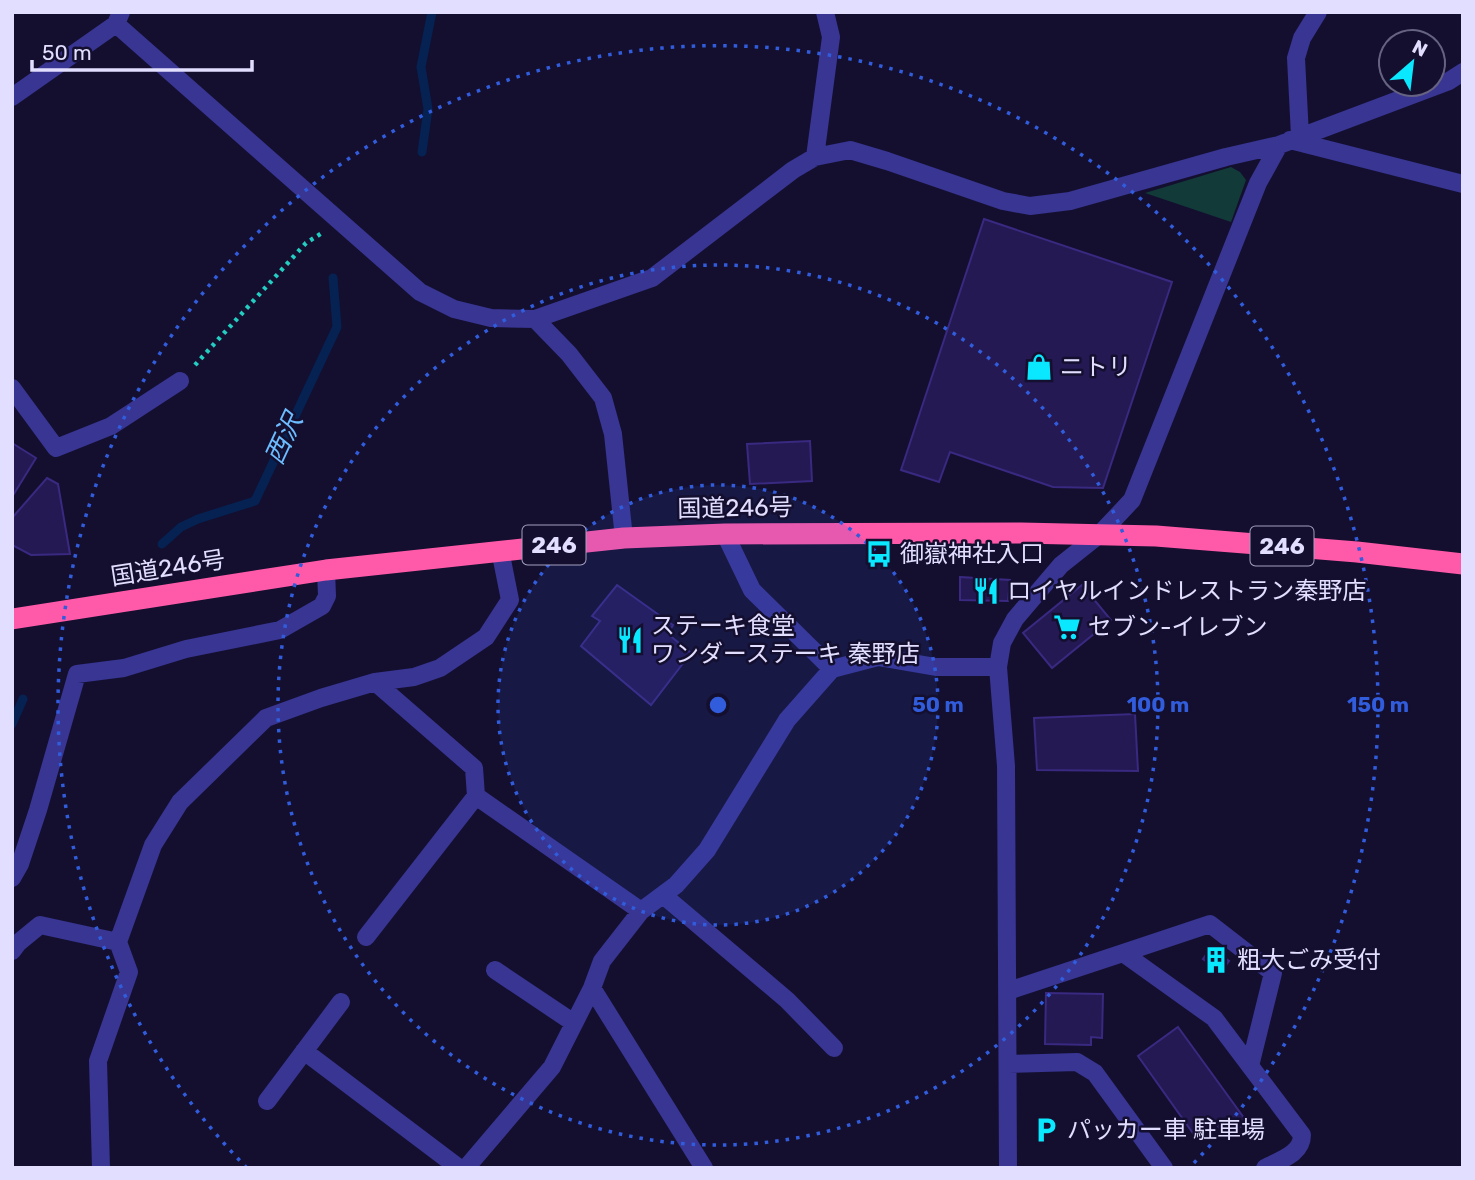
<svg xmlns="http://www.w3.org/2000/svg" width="1475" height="1180" viewBox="0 0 1475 1180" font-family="Rubik,'Noto Sans JP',sans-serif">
  <rect width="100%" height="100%" fill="#140f2f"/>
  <!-- green -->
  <path fill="#113a39" d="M1231 167 1240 172 1246 180 1231 222 1145 193Z"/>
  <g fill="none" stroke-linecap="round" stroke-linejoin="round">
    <!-- stream -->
    <path stroke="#052253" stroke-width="9" d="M422 152 428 109 421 67 432 12
      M162 544 181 527 198 519 255 501 337 327 333 278
      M12 724 23 699"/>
  </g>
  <!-- building -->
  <path fill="#241953" stroke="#3a2981" stroke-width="2" d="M984 219 1172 282 1103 488 1053 487 950 452 939 482 901 470Z
    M810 441 812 481 750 484 747 444Z
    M12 443 36 458 12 497Z
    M47 478 58 484 70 554 31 555 12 545V518Z
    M960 577 1010 580 1008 601 960 600Z
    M617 585 673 625 668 634 691 653 651 705 581 646 600 621 592 616Z
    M1082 585 1111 620 1052 668 1023 633Z
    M1135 714 1138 771 1037 770 1034 718Z
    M1211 948 1229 961 1221 972 1203 959Z
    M1046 993 1103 994 1102 1038 1091 1037V1045L1045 1044Z
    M1178 1027 1247 1122 1226 1137 1215 1122 1195 1136 1138 1056Z"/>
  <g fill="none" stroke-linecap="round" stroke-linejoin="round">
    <!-- path -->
    <path stroke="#23cdc2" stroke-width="4.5" stroke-dasharray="3.5 5" stroke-linecap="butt" d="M195 365 306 243 322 233"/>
    <!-- minor -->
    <path stroke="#383593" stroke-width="18" d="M116 24 420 292 454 309 491 318 535 319 652 278 793 170 815 157 850 150 887 161 1003 201 1030 206 1070 201 1226 157 1279 145
      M12 97 116 24 121 12
      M1300 136 1296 58 1302 38 1318 12
      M1290 140 1463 184
      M815 157 831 37 825 12
      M535 319 569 354 603 398 613 434 624 538
      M12 388 56 448 111 426 180 381
      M725 534 752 590 832 669
      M375 682 474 768 476 796 641 911
      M12 878 20 864 38 810 77 674 124 668 186 649 280 630 322 606 327 596 326 570
      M663 895 787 1000 834 1048
      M366 937 476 796
      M12 951 18 943 40 925 118 942
      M1123 953 1210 924 1273 973 1250 1066
      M495 970 574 1023
      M592 988 704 1168
      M1008 991 1123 953 1214 1018 1302 1135C1302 1154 1280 1160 1265 1168
      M304 1051 459 1168
      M1009 1064 1077 1062 1095 1073 1164 1168
      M267 1101 341 1002
      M101 1168 98 1061 129 972 118 942 153 845 180 802 266 718 321 698 375 682 414 677 440 668 486 637 510 600 500 550
      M466 1168 552 1067 592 988 602 961 641 911 676 885 707 850 787 720 832 669 878 657 936 667H998
      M1008 1168 1006 766 998 667 1002 643 1015 619 1061 565 1100 534 1132 500 1258 183 1279 145 1449 81 1463 72"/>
    <!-- highway -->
    <path stroke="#ff59a9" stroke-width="21" d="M12 619 326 570 624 538 725 534 1021 533 1156 536 1357 552 1463 564"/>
  </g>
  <!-- distance rings -->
  <circle cx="718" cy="705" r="220" fill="#315cdc" fill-opacity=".12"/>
  <g fill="none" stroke="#315cdc" stroke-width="3.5" stroke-dasharray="3.5 7">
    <circle cx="718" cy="705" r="220"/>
    <circle cx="718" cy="705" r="440"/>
    <path d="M247 1168A660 660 0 1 1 1189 1168"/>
  </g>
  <!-- icons -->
  <defs>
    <symbol id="shop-bare" viewBox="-9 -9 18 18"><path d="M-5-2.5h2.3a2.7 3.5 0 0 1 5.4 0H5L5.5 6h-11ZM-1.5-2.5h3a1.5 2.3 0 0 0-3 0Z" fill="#0ae8ff" stroke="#140f2f" stroke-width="2.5" paint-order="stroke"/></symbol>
    <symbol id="bus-bare" viewBox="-9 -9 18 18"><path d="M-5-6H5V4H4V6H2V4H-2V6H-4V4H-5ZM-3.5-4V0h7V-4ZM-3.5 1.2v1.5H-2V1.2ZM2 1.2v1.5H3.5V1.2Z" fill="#0ae8ff" stroke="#140f2f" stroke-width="2.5" paint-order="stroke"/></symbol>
    <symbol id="restaurant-bare" viewBox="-9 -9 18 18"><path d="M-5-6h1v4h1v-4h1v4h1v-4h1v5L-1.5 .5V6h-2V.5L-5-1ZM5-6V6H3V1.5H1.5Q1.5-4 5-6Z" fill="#0ae8ff" stroke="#140f2f" stroke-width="2.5" paint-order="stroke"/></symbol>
    <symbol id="supermarket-bare" viewBox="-9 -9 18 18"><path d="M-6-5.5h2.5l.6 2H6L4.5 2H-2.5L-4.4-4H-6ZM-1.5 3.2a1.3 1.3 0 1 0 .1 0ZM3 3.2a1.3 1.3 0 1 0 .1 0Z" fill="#0ae8ff" stroke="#140f2f" stroke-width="2.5" paint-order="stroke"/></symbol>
    <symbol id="building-bare" viewBox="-9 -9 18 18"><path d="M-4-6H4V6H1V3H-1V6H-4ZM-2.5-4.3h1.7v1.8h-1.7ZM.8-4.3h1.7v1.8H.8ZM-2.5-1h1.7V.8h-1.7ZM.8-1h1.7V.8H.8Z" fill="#0ae8ff" stroke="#140f2f" stroke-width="2.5" paint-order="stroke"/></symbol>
    <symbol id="parking-bare" viewBox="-9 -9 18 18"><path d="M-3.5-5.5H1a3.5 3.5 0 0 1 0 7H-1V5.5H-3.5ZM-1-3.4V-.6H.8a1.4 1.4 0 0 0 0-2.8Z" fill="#0ae8ff" stroke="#140f2f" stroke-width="2.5" paint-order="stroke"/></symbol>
  </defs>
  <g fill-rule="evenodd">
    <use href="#shop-bare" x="1020" y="348" width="38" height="38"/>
    <use href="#bus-bare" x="860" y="535" width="38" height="38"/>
    <use href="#restaurant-bare" x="967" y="572" width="38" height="38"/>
    <use href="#supermarket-bare" x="1048" y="608" width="38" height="38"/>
    <use href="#restaurant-bare" x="611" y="621" width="38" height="38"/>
    <use href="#building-bare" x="1197" y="941" width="38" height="38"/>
    <use href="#parking-bare" x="1027" y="1111" width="38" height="38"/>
  </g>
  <g text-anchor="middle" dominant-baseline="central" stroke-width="5" stroke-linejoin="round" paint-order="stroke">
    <!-- shield labels -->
    <g fill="#140f2f" stroke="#a4a0c1" stroke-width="2">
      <rect x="522.5" y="525.5" width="63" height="39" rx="5"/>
      <rect x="1250.5" y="526.5" width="63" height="39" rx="5"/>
    </g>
    <g font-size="23" font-weight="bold" fill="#e1deff">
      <text x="554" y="545">246</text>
      <text x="1282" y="546">246</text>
    </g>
    <!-- poi labels -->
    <g font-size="24" fill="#e1deff" stroke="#140f2f" text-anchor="start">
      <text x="1060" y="367">ニトリ</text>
      <text x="900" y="554">御嶽神社入口</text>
      <text x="1007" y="591">ロイヤルインドレストラン秦野店</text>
      <text x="651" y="626">ステーキ食堂<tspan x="651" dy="28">ワンダーステーキ 秦野店</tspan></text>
      <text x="1088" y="627">セブン-イレブン</text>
      <text x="1237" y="960">粗大ごみ受付</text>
      <text x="1067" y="1130">パッカー車 駐車場</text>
    </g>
    <!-- street labels -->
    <g font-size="24" fill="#e1deff" stroke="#140f2f">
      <text transform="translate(735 508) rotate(-1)">国道246号</text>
      <text transform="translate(168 568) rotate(-9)">国道246号</text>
    </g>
    <!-- water labels -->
    <g font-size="26" font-style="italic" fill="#6cbcff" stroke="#140f2f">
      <text transform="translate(284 439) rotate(-65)">西沢</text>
    </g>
  </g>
  <circle cx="718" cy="705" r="10" fill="#315cdc" stroke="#140f2f" stroke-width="3.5"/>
  <g font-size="21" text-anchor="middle" font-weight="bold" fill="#315cdc" stroke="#140f2f" stroke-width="5" stroke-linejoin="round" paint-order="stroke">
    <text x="938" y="712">50 m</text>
    <text x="1158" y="712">100 m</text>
    <text x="1378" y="712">150 m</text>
  </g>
  <!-- border -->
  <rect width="1475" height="1180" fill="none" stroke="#e1deff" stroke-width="28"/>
  <!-- north arrow -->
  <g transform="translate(1412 63) rotate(28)"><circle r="33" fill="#140f2f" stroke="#666282" stroke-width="2"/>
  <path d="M0-5L12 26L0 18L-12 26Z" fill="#0ae8ff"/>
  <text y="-10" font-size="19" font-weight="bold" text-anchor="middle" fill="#e1deff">N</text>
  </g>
  <!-- scale -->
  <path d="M32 60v10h220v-10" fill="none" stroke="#e1deff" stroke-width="3.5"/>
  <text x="42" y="60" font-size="21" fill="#e1deff" stroke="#140f2f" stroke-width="5" paint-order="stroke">50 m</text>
</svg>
